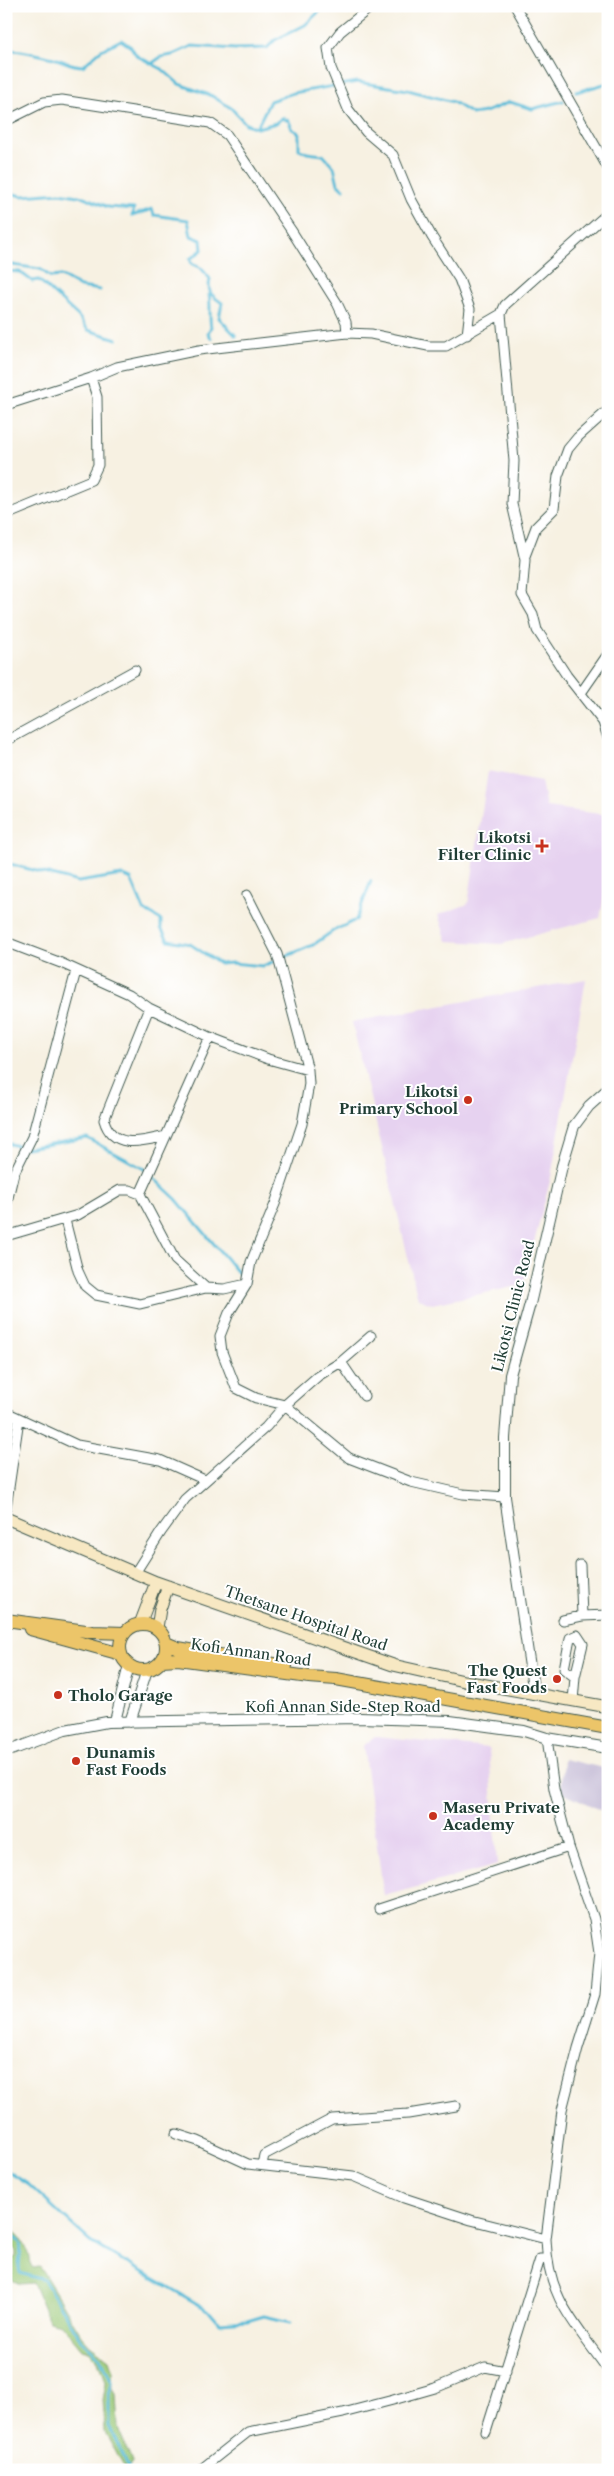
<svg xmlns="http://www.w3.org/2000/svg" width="614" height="2476" viewBox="0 0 614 2476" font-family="'Libre Caslon Text',serif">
  <rect width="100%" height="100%" fill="#fff"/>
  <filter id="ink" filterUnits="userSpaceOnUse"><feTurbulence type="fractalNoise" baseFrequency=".02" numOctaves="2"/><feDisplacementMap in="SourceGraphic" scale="10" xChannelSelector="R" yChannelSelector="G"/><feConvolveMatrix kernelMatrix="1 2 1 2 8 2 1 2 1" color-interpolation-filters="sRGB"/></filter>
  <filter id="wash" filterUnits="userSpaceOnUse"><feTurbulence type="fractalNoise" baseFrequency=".0096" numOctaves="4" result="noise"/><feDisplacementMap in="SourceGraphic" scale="20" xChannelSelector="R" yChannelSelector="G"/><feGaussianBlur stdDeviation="1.12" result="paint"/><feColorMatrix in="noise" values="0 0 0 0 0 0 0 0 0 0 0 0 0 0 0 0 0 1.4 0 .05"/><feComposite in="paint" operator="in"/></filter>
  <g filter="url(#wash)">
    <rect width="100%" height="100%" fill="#f7f1e2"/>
    <!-- built -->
    <path fill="#e6d2f0" d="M488 771 541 781 546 807 608 815V876L600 918 501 944 447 941 438 915 468 904Z
      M586 979 551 1177 523 1285 432 1304 418 1299 352 1022Z
      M375 1737 489 1748 497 1865 384 1896 363 1746Z"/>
    <!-- industrial -->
    <path fill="#c8bfd8" d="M564 1759 608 1769V1814L561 1791Z"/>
    <!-- green -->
    <path fill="#99c775" stroke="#5c8254" d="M6 2229C17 2232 25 2242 28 2253 30 2259 28 2262 33 2268L40 2267 81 2335 90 2345 109 2359 112 2368 113 2389 116 2394 118 2428 132 2461 128 2467H124L105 2432 103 2400 106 2382 99 2361 89 2351 82 2349 61 2324 49 2321 33 2283 20 2284 12 2280 9 2264 16 2256V2251L6 2241Z"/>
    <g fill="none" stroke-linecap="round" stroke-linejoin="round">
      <!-- stream -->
      <path stroke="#5abcd8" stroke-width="3" d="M6 50C20 49 36 54 49 57 61 59 70 66 83 66L101 50 121 40 131 47 137 56 162 69 179 84 212 96 231 108 246 124 257 128 276 123 282 118 289 121 292 129 299 133V149L307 153 323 155 334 167 338 184 344 189
        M151 64 161 57 172 55 192 46 235 49 267 48 275 40 305 25 325 6
        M576 92 608 83
        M257 127 270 101 293 93 357 82 408 90 453 102 472 114 485 112 510 102 532 109 563 101
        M6 192 22 196 60 193 84 197 108 207 134 209 132 216 152 209 154 215 188 220 191 236 201 240 202 250 190 259 192 264 201 268 210 279C207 293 211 295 222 303L219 318 236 336
        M6 264 40 269 51 277 61 276 80 287 100 290
        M6 271 20 272 32 281 39 280 78 316 88 330 117 339
        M209 295C211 306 209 318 211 327L208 333 211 338
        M6 863 78 882 122 875 131 879 144 910 161 920V928L168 940 190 944 220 964 232 963 263 966 313 945 333 931 356 920 371 881
        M6 1143 26 1148 87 1138 144 1169 176 1199 246 1282
        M6 2170 29 2185 91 2242 208 2310 219 2323 247 2321 264 2316 290 2322
        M6 2232 20 2242C23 2254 17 2261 20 2273L44 2280 81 2340 101 2358 112 2382 109 2395V2426L130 2470"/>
    </g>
  </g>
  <g filter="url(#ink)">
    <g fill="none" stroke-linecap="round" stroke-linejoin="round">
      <defs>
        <path id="minor" d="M372 6 340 32 328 48 331 68 348 109 366 132 393 155 411 199 432 237 459 279 470 309 467 335
          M515 6 608 168
          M6 121 44 102 62 100 210 123 227 135 291 230 337 303 346 322 347 333
          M501 314 514 461 512 504 525 560 522 595 533 614 537 630 567 676 603 722 608 738
          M6 405 91 378 117 367 199 350 347 333 371 334 428 346H446L501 314 505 305 608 213
          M6 515 91 480 98 465 97 397 91 378
          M525 556 536 527 554 509 558 476 568 449 578 437 608 410
          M581 693 608 654
          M6 741 135 670
          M247 895 277 954 308 1070 309 1084 302 1124 275 1204 251 1262 247 1284 229 1313 220 1336 222 1352 236 1388 256 1398 285 1405 349 1458 411 1482 463 1494 505 1497
          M6 942 61 963 129 994 149 1008 210 1037 268 1059 308 1070
          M149 1008 104 1120C113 1151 144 1141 166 1136L210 1037
          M140 1194 166 1136
          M6 1206 14 1173 32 1137 76 971
          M65 1220 78 1271 85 1286 96 1295 140 1304 206 1288
          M6 1223 9 1235
          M6 1236 78 1215 120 1190H130L140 1194 175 1260 206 1288 224 1289 247 1284
          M341 1362 364 1396
          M6 1412 77 1445 160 1460 205 1480
          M6 1508 19 1419
          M135 1573 161 1532 185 1499 266 1427 285 1405 318 1376 341 1362 371 1336
          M582 1616 608 1615
          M563 1620 582 1616 580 1565
          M573 1701 575 1677 583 1644 577 1635 570 1638 564 1669 575 1677
          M547 1738 554 1789 569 1847 594 1919 599 1953 595 1994 578 2048 562 2110 546 2239C548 2300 575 2323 608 2370
          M379 1909 569 1847
          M176 2134 198 2141 248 2164 353 2176 404 2198 471 2220 546 2239
          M262 2165 264 2155 332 2119 408 2114 456 2106
          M486 2432 540 2259 547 2258
          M200 2470 248 2432 343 2413 393 2400 435 2388 485 2367 506 2371"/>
        <path id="tertiary" d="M534 1694 505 1497V1438L510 1375 530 1304 562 1166 574 1126 589 1106 608 1089
          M115 1721 129 1665
          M130 1722 147 1670
          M6 1752 65 1730 107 1722 361 1718 450 1721 524 1731 547 1738 608 1748"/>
        <path id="secondary" d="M6 1518 156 1582 393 1665 464 1681 608 1707
          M140 1624 156 1582
          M157 1628 160 1609 168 1586"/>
        <path id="primary" d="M6 1620 93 1632 125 1633
          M120 1647a23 23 0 1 1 46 0a23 23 0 1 1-46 0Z
          M30 1629 121 1654
          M166 1643 178 1648 286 1666
          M162 1660 178 1659 309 1677 336 1679 608 1728"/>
      </defs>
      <!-- minor casing -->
      <use href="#minor" stroke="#3f584e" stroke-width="11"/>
      <!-- tertiary casing -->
      <use href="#tertiary" stroke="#3f584e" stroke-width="12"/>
      <!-- secondary casing -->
      <use href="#secondary" stroke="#3f584e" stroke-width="13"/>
      <!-- primary casing -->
      <use href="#primary" stroke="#3f584e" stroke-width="14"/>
      <!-- minor -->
      <use href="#minor" stroke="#fff" stroke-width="9"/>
      <!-- tertiary -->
      <use href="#tertiary" stroke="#fff" stroke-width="10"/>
      <!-- secondary -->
      <use href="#secondary" stroke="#f7e8c3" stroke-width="11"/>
      <!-- primary -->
      <use href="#primary" stroke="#ecc569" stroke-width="12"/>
    </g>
  </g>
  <!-- markers -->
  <g fill="#c8321e" stroke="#fff" stroke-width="2">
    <path d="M539.5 838.5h5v5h5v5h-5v5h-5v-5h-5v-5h5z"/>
    <circle cx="468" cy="1100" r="5"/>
    <circle cx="557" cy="1679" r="5"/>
    <circle cx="58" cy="1695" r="5"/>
    <circle cx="76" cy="1761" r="5"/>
    <circle cx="433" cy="1816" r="5"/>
  </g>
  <g text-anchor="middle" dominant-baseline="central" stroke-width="4" stroke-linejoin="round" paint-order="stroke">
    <!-- poi labels -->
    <g font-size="15" font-weight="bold" fill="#1f3d34" stroke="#fff" text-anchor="end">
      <text x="531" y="837">Likotsi<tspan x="531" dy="17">Filter Clinic</tspan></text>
      <text x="458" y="1091">Likotsi<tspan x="458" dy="17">Primary School</tspan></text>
      <text x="547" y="1670">The Quest<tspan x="547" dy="17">Fast Foods</tspan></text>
      <text x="68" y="1695" text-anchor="start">Tholo Garage</text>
      <text x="86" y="1752" text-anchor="start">Dunamis<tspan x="86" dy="17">Fast Foods</tspan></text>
      <text x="443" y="1807" text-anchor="start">Maseru Private<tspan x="443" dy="17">Academy</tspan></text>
    </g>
    <!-- street labels -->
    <g font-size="15" fill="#1f3d34" stroke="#fff">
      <text transform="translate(513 1306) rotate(-76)">Likotsi Clinic Road</text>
      <text transform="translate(306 1618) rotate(19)">Thetsane Hospital Road</text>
      <text transform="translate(251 1652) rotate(8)">Kofi Annan Road</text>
      <text x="343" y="1706">Kofi Annan Side-Step Road</text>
    </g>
  </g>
  <!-- margin -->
  <rect width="614" height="2476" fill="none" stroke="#fff" stroke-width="25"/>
</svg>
